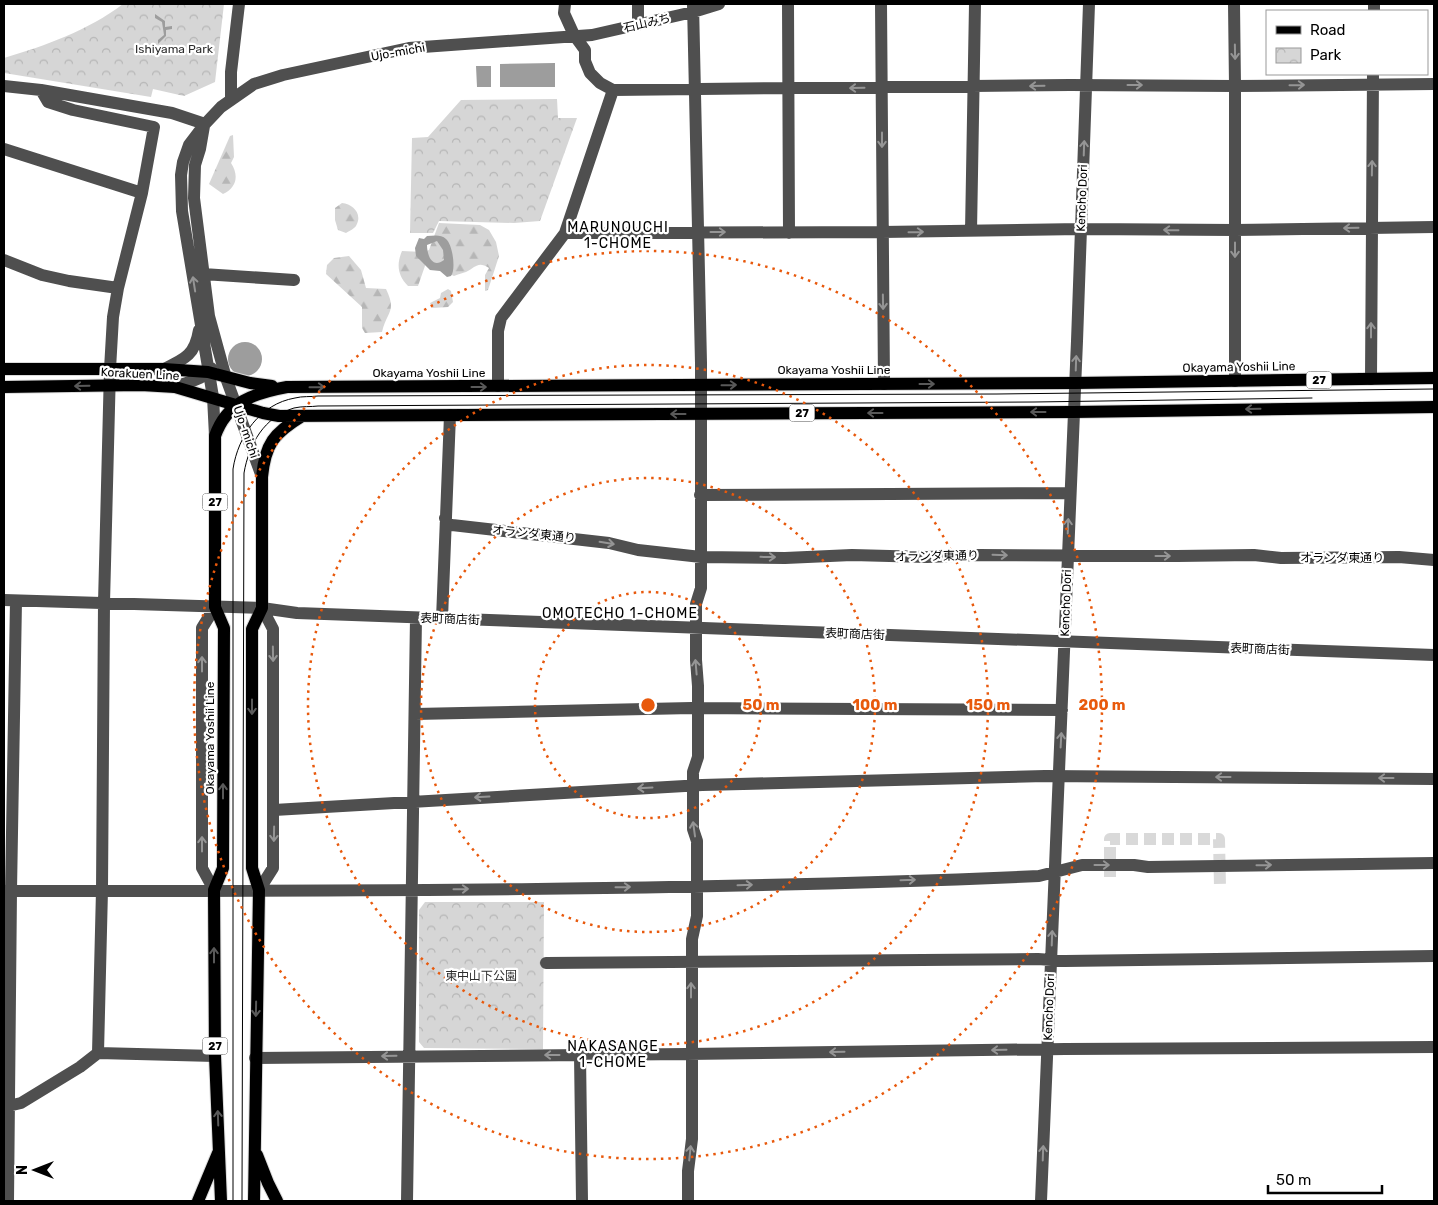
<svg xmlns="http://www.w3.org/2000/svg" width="1438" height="1205" viewBox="0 0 1438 1205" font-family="Rubik,'Noto Sans JP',sans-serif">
  <defs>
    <pattern id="forest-firs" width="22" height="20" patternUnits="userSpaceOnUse" patternTransform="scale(1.25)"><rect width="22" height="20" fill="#d6d6d6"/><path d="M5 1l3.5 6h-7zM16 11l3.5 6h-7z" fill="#b6b6b6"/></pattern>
    <pattern id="park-crowns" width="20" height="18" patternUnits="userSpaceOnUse" patternTransform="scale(1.25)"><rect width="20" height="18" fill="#d6d6d6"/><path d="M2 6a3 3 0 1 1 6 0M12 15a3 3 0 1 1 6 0" fill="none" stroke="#b6b6b6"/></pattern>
  </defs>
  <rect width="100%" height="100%" fill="#fff"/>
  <!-- forest -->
  <path fill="url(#forest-firs)" d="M233 135 234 157 231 163C239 175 237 188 223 194L209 184 230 136Z
    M342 203C353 204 363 214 356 226 354 229 349 231 346 233L338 230 335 220V208Z
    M439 223 480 225 489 230 496 242 499 256 488 290 485 291V275L489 268C478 261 476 267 466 272 463 273 458 274 454 276L426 263 418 286H408C398 276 396 265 402 251L423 252 429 250Z
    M349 256 361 270 366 288 386 289C397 312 387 311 382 332L365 333 362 328V307L326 274 327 265 334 258Z
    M448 289 451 291 453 302 448 307 432 308 430 303 440 298 441 293Z"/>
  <!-- park -->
  <path fill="url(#park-crowns)" d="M123 4H224L215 82 184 96 153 89 151 97 4 73V58C47 45 87 31 123 4Z
    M557 99 558 118H577L540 221 514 223 439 221 433 233H410L412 138 428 137 461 100Z
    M425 902H544L543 1049 424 1048 419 1042V910Z"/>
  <!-- water -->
  <path fill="#9d9d9d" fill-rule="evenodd" d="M155 14 165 21V27L172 26V29L166 30V36L158 44V40L164 35 162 22 155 18Z
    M555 63V87H500V64Z
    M476 66H491V87H477Z
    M427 236C433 236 441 234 446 239 453 245 456 270 451 276L447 277 440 271 430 270 416 256 415 248 419 238 424 239ZM437 241 443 250 444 260C432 269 427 255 427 245Z
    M228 359a17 17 0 1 1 34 0a17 17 0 1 1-34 0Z"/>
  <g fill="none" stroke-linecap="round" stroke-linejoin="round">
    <!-- minor-tunnel -->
    <path stroke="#d9d9d9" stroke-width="12" stroke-dasharray="12 6" stroke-linecap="butt" d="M1110 877V839H1219L1220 887"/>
    <defs>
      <path id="major" d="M4 369H164L208 372 250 383 272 386
        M4 387 141 385 175 387 263 413 279 416 1073 412 1434 407
        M257 1155 268 1183 277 1201
        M198 1201 218 1153
        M221 1201 215 1056 214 890 223 868 224 628 215 607V436C227 402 254 393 287 387L1075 383 1434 378
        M254 1201 259 890 252 868V629L262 608V477C265 444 274 433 302 416"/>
    </defs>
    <!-- major casing -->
    <use href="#major" stroke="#dbdbdb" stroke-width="14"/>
    <!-- minor -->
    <path stroke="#4f4f4f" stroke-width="12" d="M565 4 564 13 574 35 585 50V61L590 73 600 83 613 90 1070 85 1235 86 1434 84
      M638 4V25
      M788 4 789 233
      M881 4 884 384
      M1234 4 1235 86V381
      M1374 11V4
      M4 86 41 90 172 113 205 124
      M41 90 48 102 73 110 154 127 142 193 118 288 113 317 110 369 104 603 102 890 98 1053
      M231 99V72L239 4
      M204 126 200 149 195 165 194 198 209 316 226 378 262 477
      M4 149 142 193
      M971 231 975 4
      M565 233 882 232 1081 229 1235 230 1434 227
      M4 260 42 275 69 281 118 288
      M203 274 294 280
      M164 369C185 359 195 355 199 330
      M1371 379 1373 74
      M498 386V331L501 318 565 233 613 90
      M175 387C187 382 204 380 211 368
      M215 436 213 397 182 211 181 175 183 162 189 145 205 124 221 107 254 84 283 75 409 48 592 35 693 12 719 4
      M700 495 1070 493
      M445 518 447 523 452 525 609 543 638 550 701 557 785 558 852 555 927 557 978 555 1177 556 1254 555 1281 558 1399 557 1434 560
      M4 600 262 608 297 613 1434 655
      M442 619 450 415
      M415 714 692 708 1062 710
      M274 810 702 785 1045 776 1434 779
      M214 890 202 868V628L215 607
      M259 890 273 868V629L262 608
      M4 891C349 891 694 891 1039 876L1082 865H1134L1148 867 1434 863
      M546 963 1038 959 1065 961 1434 956
      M580 1055 582 1201
      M255 1058 686 1054 1065 1049 1434 1047
      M4 1107 21 1103 80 1067 98 1053 215 1056
      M8 1201 11 891 16 601
      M407 1201 416 618
      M688 1201V1171L692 1139V939L697 916V841L693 829V772L698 757V686L696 660V604L701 588V363L693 4
      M1041 1201 1077 341 1089 4"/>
    <!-- major -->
    <use href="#major" stroke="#000" stroke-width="12"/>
    <!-- tram -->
    <path stroke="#000" stroke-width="1" d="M233 1201V469C238 436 260 404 295 398 302 396 311 397 318 396L997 394 1434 389
      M242 1201 244 473C249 444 264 417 294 408 302 406 311 407 318 406L1034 402 1312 398"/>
  </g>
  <!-- one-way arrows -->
  <defs><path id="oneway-shaft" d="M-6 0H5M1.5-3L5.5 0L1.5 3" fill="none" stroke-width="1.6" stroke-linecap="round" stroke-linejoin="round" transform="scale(1.25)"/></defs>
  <g stroke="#959595">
    <use href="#oneway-shaft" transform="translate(1235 52) rotate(89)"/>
    <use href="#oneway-shaft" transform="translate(1135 85)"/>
    <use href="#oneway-shaft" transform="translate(1297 85) rotate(-1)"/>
    <use href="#oneway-shaft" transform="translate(1037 86) rotate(179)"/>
    <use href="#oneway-shaft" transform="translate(857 88) rotate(179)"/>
    <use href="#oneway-shaft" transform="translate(882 140) rotate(90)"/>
    <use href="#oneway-shaft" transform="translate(1084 148) rotate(-88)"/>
    <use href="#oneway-shaft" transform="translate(1372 168) rotate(-89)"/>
    <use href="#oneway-shaft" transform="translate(1351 228) rotate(179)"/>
    <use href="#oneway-shaft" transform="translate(1171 230) rotate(-179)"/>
    <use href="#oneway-shaft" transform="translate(718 232)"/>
    <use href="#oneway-shaft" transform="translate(916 232) rotate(-1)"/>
    <use href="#oneway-shaft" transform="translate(1235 250) rotate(90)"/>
    <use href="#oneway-shaft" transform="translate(194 284) rotate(-99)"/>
    <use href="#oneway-shaft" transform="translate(883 302) rotate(89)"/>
    <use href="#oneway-shaft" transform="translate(1371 330) rotate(-90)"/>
    <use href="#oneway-shaft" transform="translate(1076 363) rotate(-88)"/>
    <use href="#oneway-shaft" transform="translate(1068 526) rotate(-88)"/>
    <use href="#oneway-shaft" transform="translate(607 543) rotate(9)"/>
    <use href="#oneway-shaft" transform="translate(1000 555) rotate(2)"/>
    <use href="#oneway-shaft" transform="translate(1163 556)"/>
    <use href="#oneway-shaft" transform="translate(768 557) rotate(1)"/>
    <use href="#oneway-shaft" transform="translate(273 654) rotate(89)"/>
    <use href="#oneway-shaft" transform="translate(202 664) rotate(-90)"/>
    <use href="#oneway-shaft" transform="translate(696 667) rotate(-95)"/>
    <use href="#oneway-shaft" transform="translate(1061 740) rotate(-87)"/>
    <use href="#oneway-shaft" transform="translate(1223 777) rotate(-180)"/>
    <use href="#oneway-shaft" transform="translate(1386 778) rotate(-180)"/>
    <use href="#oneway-shaft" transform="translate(645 788) rotate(177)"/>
    <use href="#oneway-shaft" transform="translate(482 797) rotate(177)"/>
    <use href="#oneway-shaft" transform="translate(694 829) rotate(-98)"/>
    <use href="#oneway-shaft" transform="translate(274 834) rotate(91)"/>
    <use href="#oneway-shaft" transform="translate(202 844) rotate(-90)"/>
    <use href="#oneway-shaft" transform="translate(1102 865)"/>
    <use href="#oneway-shaft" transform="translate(1264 865) rotate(-1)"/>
    <use href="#oneway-shaft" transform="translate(908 880) rotate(-2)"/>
    <use href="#oneway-shaft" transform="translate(745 885) rotate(-2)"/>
    <use href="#oneway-shaft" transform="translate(623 887) rotate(-1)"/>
    <use href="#oneway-shaft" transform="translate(461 889) rotate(-1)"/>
    <use href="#oneway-shaft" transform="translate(1052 938) rotate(-88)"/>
    <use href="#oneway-shaft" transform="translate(691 990) rotate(-90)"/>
    <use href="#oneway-shaft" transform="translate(999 1050) rotate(179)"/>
    <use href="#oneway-shaft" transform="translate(837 1052) rotate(179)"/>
    <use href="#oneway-shaft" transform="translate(552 1055) rotate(180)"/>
    <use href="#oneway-shaft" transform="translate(389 1056) rotate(179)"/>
    <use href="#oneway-shaft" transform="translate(690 1153) rotate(-84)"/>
    <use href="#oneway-shaft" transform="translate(1043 1153) rotate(-88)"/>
  </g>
  <g stroke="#595959">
    <use href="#oneway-shaft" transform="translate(927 384)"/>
    <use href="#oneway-shaft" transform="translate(729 385) rotate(-1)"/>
    <use href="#oneway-shaft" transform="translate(82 386) rotate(179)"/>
    <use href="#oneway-shaft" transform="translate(317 387) rotate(-1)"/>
    <use href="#oneway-shaft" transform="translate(479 387)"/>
    <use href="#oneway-shaft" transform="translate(1253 409) rotate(179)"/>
    <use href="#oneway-shaft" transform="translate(1038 412) rotate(180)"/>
    <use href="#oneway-shaft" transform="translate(875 413) rotate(180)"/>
    <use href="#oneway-shaft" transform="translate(678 414) rotate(180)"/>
    <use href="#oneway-shaft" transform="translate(252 707) rotate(90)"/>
    <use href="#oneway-shaft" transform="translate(223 791) rotate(-90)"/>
    <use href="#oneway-shaft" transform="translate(214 955) rotate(-90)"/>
    <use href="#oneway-shaft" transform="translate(256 1009) rotate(91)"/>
    <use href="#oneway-shaft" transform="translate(218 1118) rotate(-92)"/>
  </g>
  <!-- distance rings -->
  <g fill="none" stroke="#e8590c" stroke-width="2.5" stroke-dasharray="2.5 5">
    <circle cx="648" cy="705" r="113"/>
    <circle cx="648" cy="705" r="227"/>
    <circle cx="648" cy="705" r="340"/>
    <circle cx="648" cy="705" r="454"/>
  </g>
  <g text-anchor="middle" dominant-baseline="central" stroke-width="4.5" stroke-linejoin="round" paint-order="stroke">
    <!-- shield labels -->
    <g fill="#fff" stroke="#4c4c4c" stroke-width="1">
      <rect x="1306.5" y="371.5" width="25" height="17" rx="4"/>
      <rect x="789.5" y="404.5" width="25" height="17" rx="4"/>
      <rect x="202.5" y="493.5" width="25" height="17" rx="4"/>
      <rect x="202.5" y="1037.5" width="25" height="17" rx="4"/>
    </g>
    <g font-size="11" font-weight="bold" fill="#000">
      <text x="1319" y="380">27</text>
      <text x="802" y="413">27</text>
      <text x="215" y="502">27</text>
      <text x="215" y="1046">27</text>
    </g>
    <!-- street labels -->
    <g font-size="12" fill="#000" stroke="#fff">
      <text transform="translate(647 23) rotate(-13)">石山みち</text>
      <text transform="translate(398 52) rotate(-10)">Ujo-michi</text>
      <text transform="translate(1082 198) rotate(-88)">Kencho Dori</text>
      <text transform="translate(1239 367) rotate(-1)">Okayama Yoshii Line</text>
      <text x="834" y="370">Okayama Yoshii Line</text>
      <text x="429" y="373">Okayama Yoshii Line</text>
      <text transform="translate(140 374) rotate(3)">Korakuen Line</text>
      <text transform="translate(246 432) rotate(71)">Ujo-michi</text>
      <text transform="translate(534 534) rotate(6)">オランダ東通り</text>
      <text transform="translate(937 556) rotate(-1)">オランダ東通り</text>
      <text x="1342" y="558">オランダ東通り</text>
      <text transform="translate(1066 603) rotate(-88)">Kencho Dori</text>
      <text transform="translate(450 619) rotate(2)">表町商店街</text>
      <text transform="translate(855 634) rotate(2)">表町商店街</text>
      <text transform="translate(1260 649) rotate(2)">表町商店街</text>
      <text transform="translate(210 738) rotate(-90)">Okayama Yoshii Line</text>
      <text transform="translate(1049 1007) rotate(-88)">Kencho Dori</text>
    </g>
    <!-- park labels -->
    <g font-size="12" fill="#2d2d2d" stroke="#fff">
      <text x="174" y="49">Ishiyama Park</text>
      <text x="481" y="976">東中山下公園</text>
    </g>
    <!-- neighbourhood labels -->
    <g font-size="14" letter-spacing="1" fill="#000" stroke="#fff">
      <text x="618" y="227">MARUNOUCHI<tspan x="618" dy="16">1-CHOME</tspan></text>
      <text x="620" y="613">OMOTECHO 1-CHOME</text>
      <text x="613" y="1046">NAKASANGE<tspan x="613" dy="16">1-CHOME</tspan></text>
    </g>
  </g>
  <circle cx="648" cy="705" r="8" fill="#e8590c" stroke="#fff" stroke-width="2.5"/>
  <g font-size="15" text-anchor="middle" font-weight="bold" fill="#e8590c" stroke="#fff" stroke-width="4.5" stroke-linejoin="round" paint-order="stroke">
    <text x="761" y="710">50 m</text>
    <text x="875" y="710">100 m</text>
    <text x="988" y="710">150 m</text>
    <text x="1102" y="710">200 m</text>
  </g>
  <!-- border -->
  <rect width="1438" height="1205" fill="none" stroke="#000000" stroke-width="10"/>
  <!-- legend -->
  <rect x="1266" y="10" width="162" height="65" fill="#ffffff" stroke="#999999"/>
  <rect x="1276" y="26" width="25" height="8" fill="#000000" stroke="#999999"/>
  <text x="1310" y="35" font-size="15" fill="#000000">Road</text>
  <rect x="1276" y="48" width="25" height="15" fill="url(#park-crowns)" stroke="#999999"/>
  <text x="1310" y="60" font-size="15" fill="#000000">Park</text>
  <!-- north arrow -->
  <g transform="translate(35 1170) rotate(270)" stroke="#ffffff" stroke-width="4" paint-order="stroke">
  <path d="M0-4L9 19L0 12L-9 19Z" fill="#000000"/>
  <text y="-8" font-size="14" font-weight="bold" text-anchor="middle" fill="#000000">N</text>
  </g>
  <!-- scale -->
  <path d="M1268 1185v8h114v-8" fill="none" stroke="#000000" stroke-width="2.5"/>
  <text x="1276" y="1185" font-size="15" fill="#000000" stroke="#ffffff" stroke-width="4" paint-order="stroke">50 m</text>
</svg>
